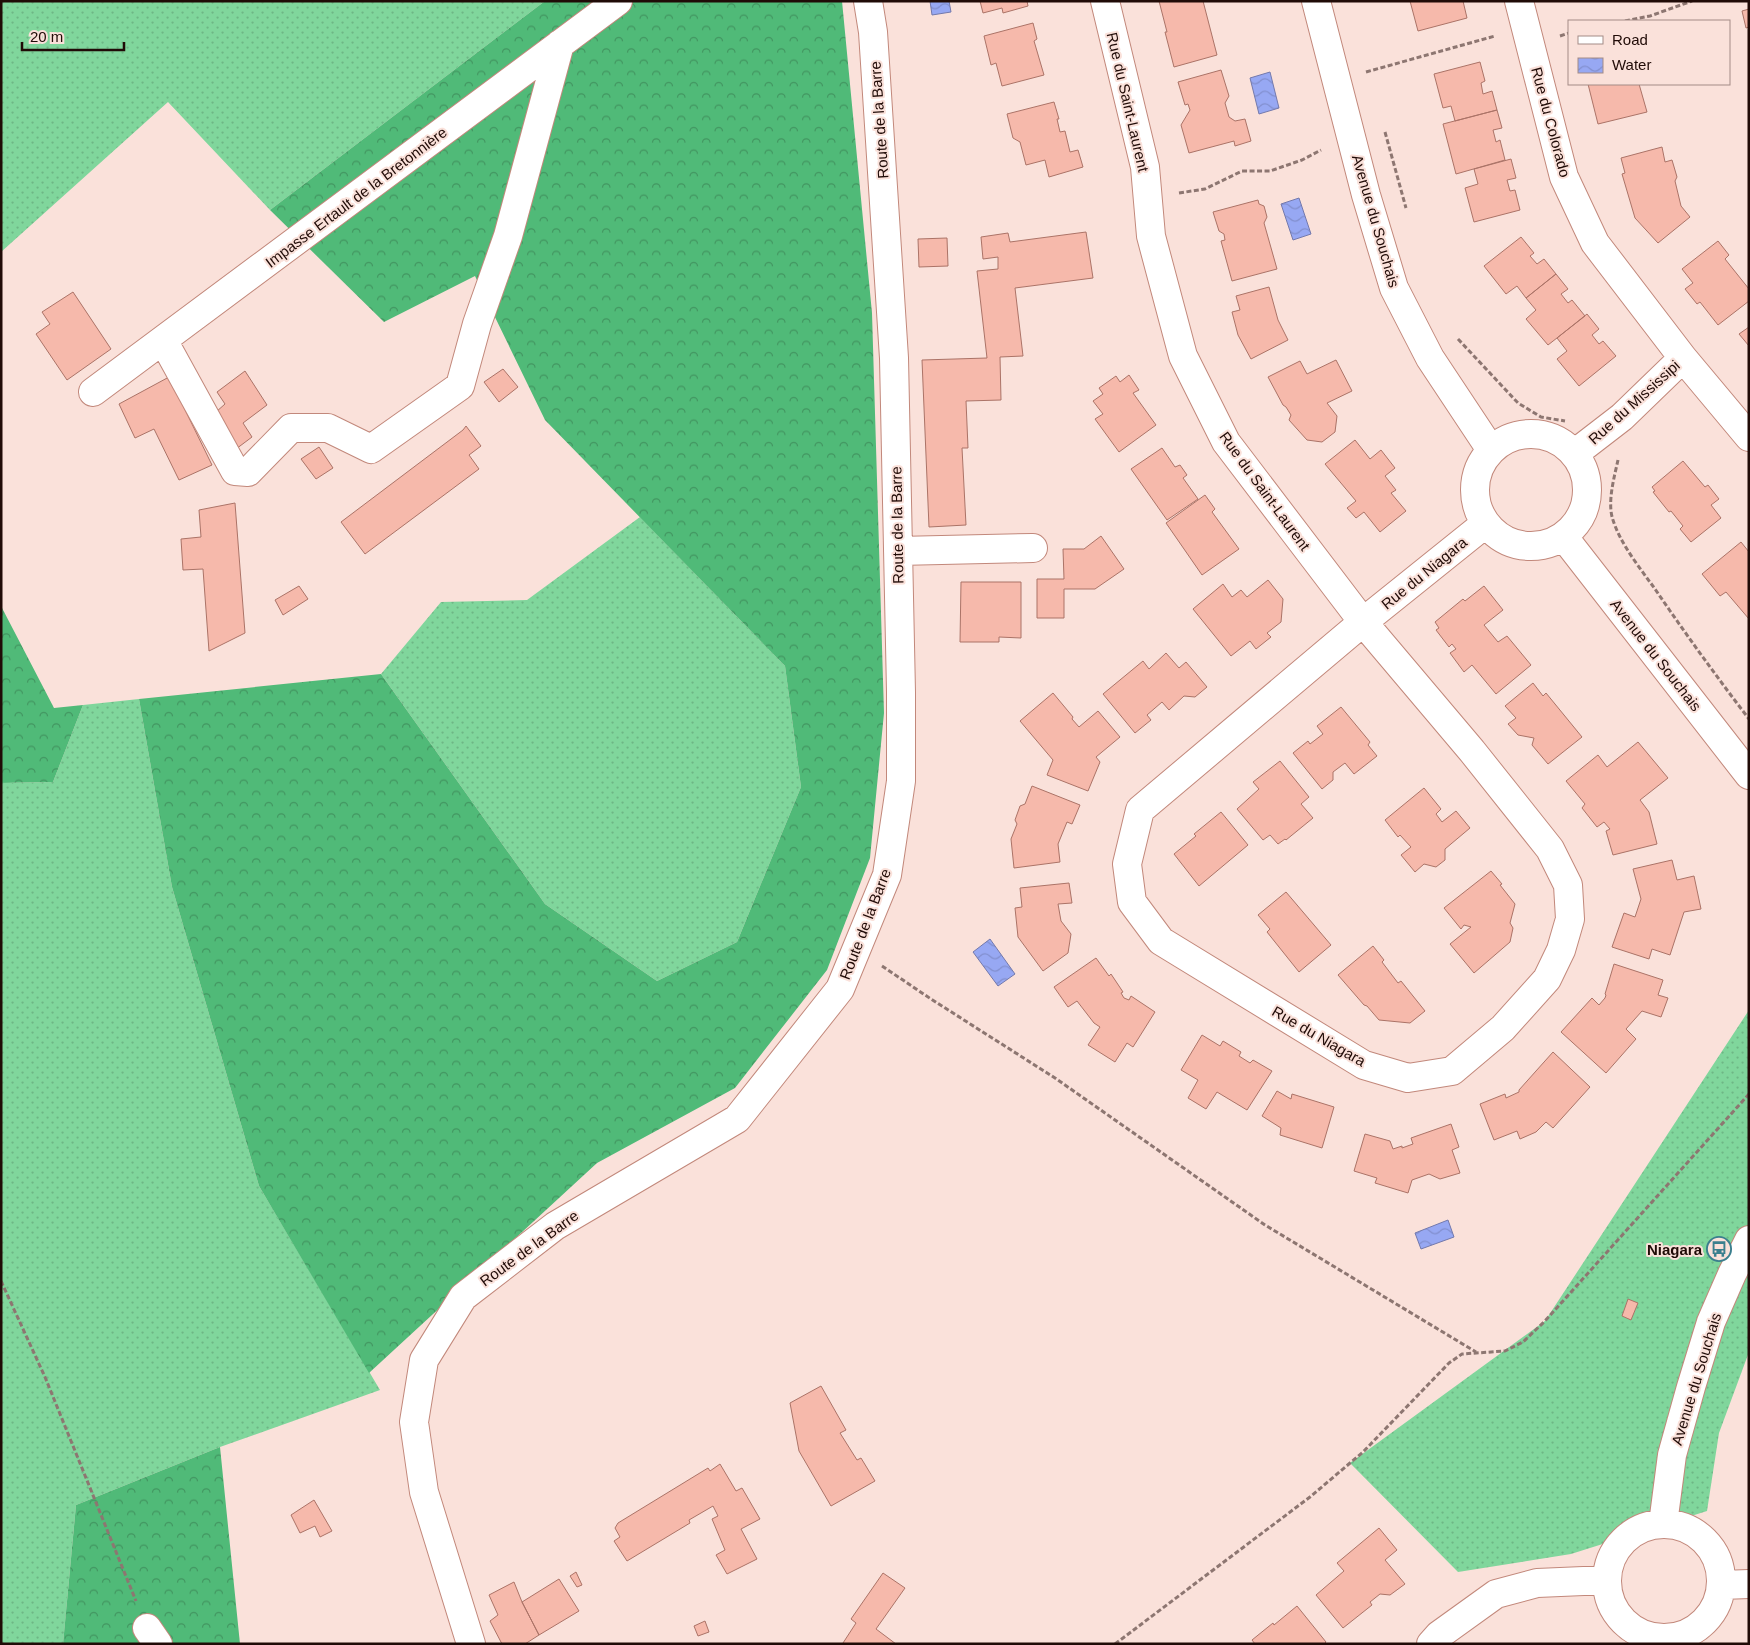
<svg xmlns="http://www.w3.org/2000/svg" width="1750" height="1645" viewBox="0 0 1750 1645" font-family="Helvetica,sans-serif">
  <defs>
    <pattern id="grass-dots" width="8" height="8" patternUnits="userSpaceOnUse" patternTransform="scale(1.25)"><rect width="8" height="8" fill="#80d69c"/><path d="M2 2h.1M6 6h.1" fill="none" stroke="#6eb685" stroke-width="1.8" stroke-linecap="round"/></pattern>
    <pattern id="forest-crowns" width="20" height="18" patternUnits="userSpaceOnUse" patternTransform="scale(1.25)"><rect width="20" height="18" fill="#50ba78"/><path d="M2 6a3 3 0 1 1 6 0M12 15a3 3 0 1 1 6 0" fill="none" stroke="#429560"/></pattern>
    <pattern id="water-waves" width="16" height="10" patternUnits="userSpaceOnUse" patternTransform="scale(1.25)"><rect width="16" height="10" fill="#97a8f3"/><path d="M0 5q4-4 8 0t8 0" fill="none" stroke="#828fcf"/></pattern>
  </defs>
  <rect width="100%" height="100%" fill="#fae1da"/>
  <!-- grass -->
  <path fill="url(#grass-dots)" d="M1 1H545L270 210 168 102 1 252Z
    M640 517 785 666 801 787 737 942 657 981 545 904 381 674 441 602 527 600Z
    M139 699 172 887 259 1186 380 1390 220 1447 76 1505 63 1644H1V783L53 782 83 705Z
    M1749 1010V1352L1719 1433 1707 1511 1571 1554 1458 1572 1350 1463 1545 1321Z"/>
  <!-- forest -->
  <path fill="url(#forest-crowns)" d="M545 1H842L872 313 884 713 870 858 827 970 735 1088 597 1163 369 1373 259 1186 172 887 139 699 381 674 545 904 657 981 737 942 801 787 785 666 545 420 475 276 384 322 270 210Z
    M1 606 54 708 83 705 53 782 1 783Z
    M220 1447 240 1644H63L76 1505Z"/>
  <!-- water -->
  <path fill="url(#water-waves)" stroke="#7379ac" d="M930 1H949L951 12 932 15Z
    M1270 72 1279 108 1259 114 1250 78Z
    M1299 198 1311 234 1293 240 1281 204Z
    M990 939 1015 974 998 986 973 952Z
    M1448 1220 1454 1237 1421 1249 1415 1233Z"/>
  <!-- building -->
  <path fill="#f6b9ab" stroke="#ab7367" d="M980 1H1027L1028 6 1003 13 1002 8 983 13Z
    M1159 1H1203L1217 55 1174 67 1165 32H1167Z
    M1410 1H1463L1467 18 1418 31Z
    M1749 9V27L1746 28 1742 11Z
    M1033 23 1037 39 1034 41 1044 75 1002 86 996 63 991 65 984 36Z
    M1480 62 1485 81 1481 83 1483 94 1492 91 1497 110 1455 121 1451 106 1443 108 1434 74Z
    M1221 70 1229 96 1225 103 1229 117 1235 121 1245 119 1251 141 1235 146 1234 141 1189 153 1181 125 1190 110 1188 104 1185 105 1178 82Z
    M1588 84H1639L1647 112 1598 124Z
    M1054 102 1059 119H1057L1060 132 1065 131 1070 152 1078 150 1083 167 1049 177 1045 160 1026 165 1020 142 1013 138 1007 114Z
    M1497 110 1502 128 1493 130 1496 142 1500 140 1505 160 1456 174 1443 124Z
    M1662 147 1665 162 1672 160 1677 177 1675 181 1681 206 1690 217 1658 243 1635 218 1622 174 1625 173 1621 158Z
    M1511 159 1516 178 1507 180 1510 191 1515 190 1520 210 1474 222 1465 188 1478 184 1474 169Z
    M1258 200 1259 204 1264 206 1267 217 1264 223 1277 269 1232 281 1221 241 1225 240 1224 234 1219 231 1213 212Z
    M1086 232 1093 278 1015 288 1023 356 1000 357 1001 400 966 401 968 448H962L966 525 929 527 922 360 987 358 977 271 998 269V257L983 259 981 237 1008 233 1010 242Z
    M1521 237 1534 253 1530 256 1537 264 1544 259 1556 274 1526 298 1517 286 1506 294 1484 266Z
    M947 238 948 266 919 267 918 239Z
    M1718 241 1729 255 1725 259 1749 289V301L1718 325 1700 302 1697 304 1685 289 1693 283 1682 269Z
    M1556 274 1568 289 1561 294 1568 303 1572 300 1585 316 1548 345 1526 319 1536 310 1526 298Z
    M1269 287 1278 320 1288 340 1251 359 1238 335 1232 312 1240 310 1236 296Z
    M73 292 111 349 67 380 36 334 50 324 42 312Z
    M1587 314 1599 329 1592 335 1599 344 1603 341 1616 356 1579 386 1557 359 1567 351 1557 338Z
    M1749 327V346L1739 334Z
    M1336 360 1352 391 1327 403 1337 416 1335 432 1322 442 1307 440 1289 420 1291 415 1286 407 1283 405 1268 377 1300 361 1307 374Z
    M503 369 518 387 499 402 484 382Z
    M245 371 267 405 243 423 252 437 236 449 216 412 225 404 217 392Z
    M1129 375 1139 390 1133 393 1156 425 1119 452 1095 419 1103 414 1093 401 1103 394 1099 388 1116 376 1120 382Z
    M169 377 212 465 179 480 154 429 135 438 119 404Z
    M466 426 481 446 469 455 479 469 365 554 341 522 463 430Z
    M1355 440 1370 459 1381 450 1395 468 1385 476 1396 490 1391 493 1406 511 1380 532 1364 512 1356 518 1347 508 1356 501 1325 464Z
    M319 447 333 468 316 479 301 459Z
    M1162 448 1175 467 1180 465 1187 475 1183 478 1198 499 1167 520 1131 469Z
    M1683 461 1705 487 1708 485 1719 499 1711 505 1721 518 1691 542 1680 529 1683 526 1671 511 1669 512 1653 492 1655 491 1652 487Z
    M1205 495 1215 509 1212 512 1239 549 1202 575 1166 523Z
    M235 503 245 633 209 651 203 569 183 570 181 539 201 537 199 510Z
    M1101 536 1124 569 1095 589H1064V618H1037V579H1064L1063 549H1084Z
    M1741 542 1749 552V619L1726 592 1720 596 1702 574Z
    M1268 580 1283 599 1281 622 1267 633 1271 637 1256 649 1250 641 1231 656 1193 609 1223 584 1232 597 1241 590 1247 597Z
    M961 582H1021V638L999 637V642H960Z
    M299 586 308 599 283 615 275 600Z
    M1484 586 1503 610 1484 625 1498 642 1507 636 1531 665 1496 694 1472 665 1464 672 1450 653 1456 649 1452 644 1449 647 1436 630 1439 628 1435 622 1463 599 1465 601Z
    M1166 653 1179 668 1186 662 1207 687 1195 697 1184 696 1169 710 1162 702 1147 715 1151 720 1135 733 1103 694 1143 661 1149 669Z
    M1533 683 1543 696 1546 693 1582 737 1548 764 1532 745 1534 738 1518 735 1508 724 1516 718 1505 706Z
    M1053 693 1073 717 1072 719 1079 727 1098 711 1120 737 1096 757 1100 762 1088 791 1047 775 1053 760 1020 721Z
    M1341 707 1370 742 1368 745 1377 756 1354 774 1345 763 1333 772V780L1322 789 1293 753 1308 741 1310 744 1323 734 1317 726Z
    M1638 742 1668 778 1640 800 1649 812 1657 844 1613 855 1606 831 1610 829 1604 822 1597 827 1582 808 1585 804 1566 781 1598 755 1607 767Z
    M1280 761 1309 797 1301 804 1313 818 1286 840 1285 839 1278 844 1270 835 1263 840 1237 809 1259 789 1253 782Z
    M1032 786 1080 805 1072 824 1067 822 1058 844 1060 862 1014 868 1011 839 1017 824 1015 820 1020 806 1025 804Z
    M1424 788 1441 809 1436 814 1442 822 1456 811 1470 828 1445 849V860L1436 867 1424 864 1415 872 1401 855 1411 847 1400 835 1398 837 1385 820Z
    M1221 812 1248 845 1199 886 1174 854 1196 836 1194 834Z
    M1672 860 1677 880 1694 876 1701 909 1684 912 1670 955 1652 949 1649 959 1612 947 1624 913 1635 917 1641 899 1633 869Z
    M1491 871 1502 884 1500 885 1515 904 1510 923 1513 928 1510 942 1474 973 1450 944 1471 927 1464 925 1461 929 1444 908Z
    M1069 883 1072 903 1058 904 1061 921 1071 934 1068 953 1043 971 1018 937 1015 908 1022 907 1020 888Z
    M1286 892 1331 945 1299 972 1267 932 1270 929 1258 915Z
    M1373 946 1384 960 1382 962 1398 983 1401 981 1425 1011 1410 1023 1379 1020 1367 1006 1364 1005 1338 975Z
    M1096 958 1109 976 1111 974 1123 992 1121 993 1124 998 1129 1000 1131 996 1155 1012 1133 1047 1127 1043 1115 1062 1088 1045 1100 1027 1094 1023 1077 1001 1068 1007 1054 987Z
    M1614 964 1663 980 1658 995 1668 998 1661 1017 1642 1011 1626 1029 1636 1039 1606 1073 1561 1032 1592 998 1599 1005 1605 998 1606 995 1605 994Z
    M1202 1035 1220 1046 1223 1041 1241 1052 1239 1056 1250 1063 1253 1060 1272 1071 1247 1110 1217 1092 1206 1109 1188 1098 1198 1080 1181 1070Z
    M1553 1052 1590 1087 1553 1128 1546 1122 1536 1132 1520 1139 1517 1131 1494 1140 1480 1104 1505 1094 1506 1098 1519 1092V1090Z
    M1277 1091 1291 1099 1292 1094 1334 1107 1322 1148 1280 1135 1281 1128 1262 1116Z
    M1451 1124 1459 1147 1452 1150 1460 1173 1440 1179 1429 1174 1412 1180 1408 1193 1375 1183 1377 1178 1354 1171 1365 1134 1390 1141 1393 1149 1402 1146V1148L1413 1144 1411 1138Z
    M1628 1299 1638 1303 1631 1320 1622 1316Z
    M821 1386 846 1430 840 1433 857 1460 861 1458 875 1481 831 1506 799 1451 790 1403Z
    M720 1464 736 1491 742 1488 760 1519 741 1529 757 1559 727 1574 716 1555 725 1550 712 1519 718 1516 713 1506 689 1520 690 1523 627 1561 614 1541 620 1537 615 1528 618 1523 708 1468 710 1471Z
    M314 1500 332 1531 320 1537 315 1526 300 1533 291 1515Z
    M1379 1528 1397 1550 1385 1560 1405 1584 1390 1595 1380 1594 1370 1602 1372 1605 1343 1628 1316 1595 1344 1571 1337 1563Z
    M576 1572 582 1585 577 1587 570 1576Z
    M883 1573 905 1588 876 1629 896 1644H844L843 1643 856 1623 851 1619Z
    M559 1579 579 1611 539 1635 522 1602Z
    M514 1582 522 1602 539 1635 525 1644H502L490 1621 498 1615 489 1595Z
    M1297 1606 1326 1642 1324 1644H1255L1252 1640 1273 1623 1274 1625Z
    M705 1621 709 1632 698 1636 694 1626Z"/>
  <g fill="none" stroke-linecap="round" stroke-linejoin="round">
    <defs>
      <path id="minor" d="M1105 1 1145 167 1151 236 1183 356 1226 442 1363 622 1472 751 1550 849 1568 885 1570 919 1561 950 1547 979 1503 1028 1452 1071 1408 1078 1364 1065 1161 941 1132 902 1127 864 1140 810 1363 622 1485 524
        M1316 1 1366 195 1394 288 1430 358 1491 450
        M1519 1 1564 177 1595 243 1683 358
        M163 340 235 471 248 472 291 428H328L371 449 460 386 477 324 508 236 560 44
        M93 392 618 1
        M1475 490a56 56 0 1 1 112 0a56 56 0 1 1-112 0Z
        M1574 454 1622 417 1683 358 1749 437
        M1563 536 1749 775
        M898 551 1033 548
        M1607 1581a57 57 0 1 1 114 0a57 57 0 1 1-114 0Z
        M1663 1524 1672 1455 1691 1387 1711 1322 1732 1274 1749 1240
        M1722 1585 1749 1584
        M147 1628 158 1644
        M471 1644 424 1492 414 1422 424 1360 463 1297 555 1226 737 1119 840 989 887 875 901 781V692L894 358 873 32 868 1
        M1431 1644 1439 1635 1496 1594 1537 1583 1607 1580"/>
    </defs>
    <!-- minor casing -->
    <use href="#minor" stroke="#c2887b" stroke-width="30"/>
    <!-- path -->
    <path stroke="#8d7671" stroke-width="3" stroke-dasharray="5 2.5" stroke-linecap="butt" d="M1625 21 1650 16 1692 1
      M1560 36 1569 33
      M1366 72 1495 36
      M1385 132 1406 208
      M1179 193 1205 189 1242 171H1270L1302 160 1321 150
      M1458 339 1518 403 1541 417 1565 421
      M1618 460C1614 478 1607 503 1613 520 1621 545 1640 568 1655 589 1685 633 1716 676 1749 719
      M882 966 931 999 1055 1078 1265 1225 1476 1352
      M1 1281 45 1377 136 1601
      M1115 1644 1310 1497 1363 1452 1449 1363 1462 1354 1505 1351 1523 1342 1545 1321 1749 1094"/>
    <!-- minor -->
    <use href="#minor" stroke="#fff" stroke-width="28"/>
  </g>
  <!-- icons -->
  <defs>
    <symbol id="bus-ring" viewBox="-11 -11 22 22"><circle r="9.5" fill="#fae1da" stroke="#3b7f8e" stroke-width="1.5"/><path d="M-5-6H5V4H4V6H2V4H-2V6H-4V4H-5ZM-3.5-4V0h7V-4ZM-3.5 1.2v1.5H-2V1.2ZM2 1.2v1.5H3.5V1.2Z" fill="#3b7f8e"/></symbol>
  </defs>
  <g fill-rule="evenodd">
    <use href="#bus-ring" x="1705" y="1235" width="28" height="28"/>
  </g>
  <g text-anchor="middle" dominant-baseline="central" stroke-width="4" stroke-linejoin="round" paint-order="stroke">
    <!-- street labels -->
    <g font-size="15" fill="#200b07" stroke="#fae1da">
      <text transform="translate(1128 102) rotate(77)">Rue du Saint-Laurent</text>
      <text transform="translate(879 120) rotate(-94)">Route de la Barre</text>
      <text transform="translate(1551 122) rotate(75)">Rue du Colorado</text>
      <text transform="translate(356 197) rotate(-37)">Impasse Ertault de la Bretonnière</text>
      <text transform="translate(1376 221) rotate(74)">Avenue du Souchais</text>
      <text transform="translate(1634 402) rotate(-42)">Rue du Mississipi</text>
      <text transform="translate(1265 491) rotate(54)">Rue du Saint-Laurent</text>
      <text transform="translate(897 525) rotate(-91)">Route de la Barre</text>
      <text transform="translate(1424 573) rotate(-39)">Rue du Niagara</text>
      <text transform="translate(1656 655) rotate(52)">Avenue du Souchais</text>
      <text transform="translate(865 924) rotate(-69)">Route de la Barre</text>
      <text transform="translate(1319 1036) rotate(30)">Rue du Niagara</text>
      <text transform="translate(529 1248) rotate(-36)">Route de la Barre</text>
      <text transform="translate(1696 1379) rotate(-73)">Avenue du Souchais</text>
    </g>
    <!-- poi labels -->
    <g font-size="15" font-weight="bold" fill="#200b07" stroke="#fae1da" text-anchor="end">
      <text x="1702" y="1249">Niagara</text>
    </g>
  </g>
  <!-- border -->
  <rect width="1750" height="1645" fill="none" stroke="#200b07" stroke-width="5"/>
  <!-- legend -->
  <rect x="1568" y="20" width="162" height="65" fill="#fae1da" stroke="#a38b86"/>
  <rect x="1578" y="36" width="25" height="8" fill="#ffffff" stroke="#a38b86"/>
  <text x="1612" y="45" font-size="15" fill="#200b07">Road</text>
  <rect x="1578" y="58" width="25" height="15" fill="url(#water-waves)" stroke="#a38b86"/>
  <text x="1612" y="70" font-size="15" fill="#200b07">Water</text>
  <!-- scale -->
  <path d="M22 42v8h102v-8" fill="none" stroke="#200b07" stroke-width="2.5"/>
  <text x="30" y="42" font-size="15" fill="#200b07" stroke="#fae1da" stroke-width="4" paint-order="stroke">20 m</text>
</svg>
